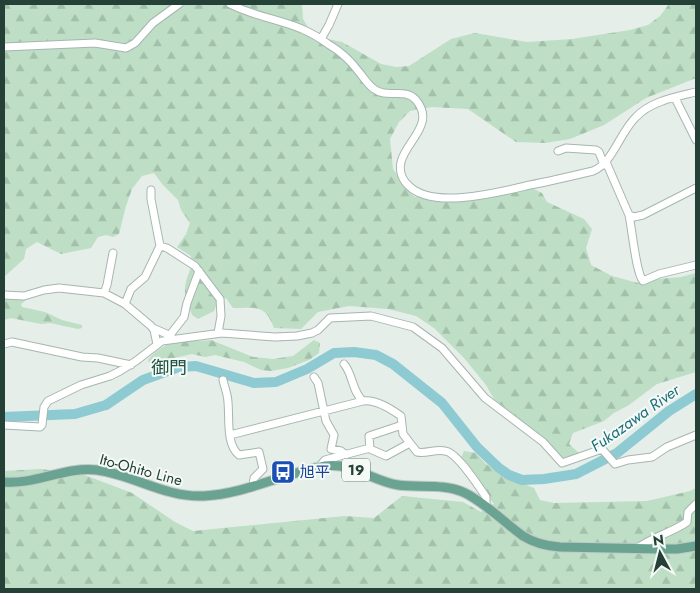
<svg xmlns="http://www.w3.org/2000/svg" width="700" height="593" viewBox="0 0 700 593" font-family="Jost,'Noto Sans JP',sans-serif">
  <defs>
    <pattern id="forest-firs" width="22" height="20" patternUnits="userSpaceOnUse" patternTransform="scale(1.25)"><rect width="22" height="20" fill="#bedec5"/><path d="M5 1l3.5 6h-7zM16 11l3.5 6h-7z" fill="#a3c0aa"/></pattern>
  </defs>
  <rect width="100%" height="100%" fill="#e5eee9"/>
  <!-- forest -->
  <path fill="url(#forest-firs)" d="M4 4H302L303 19 309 29 323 38 342 42 381 64 396 67 409 66 451 39 475 33 527 42 572 39 630 30 648 25 660 16 669 4H696V78L646 98 604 125 570 139 545 143 516 142 468 109 432 107 410 111 399 122 390 139 393 169 408 191 415 197 450 198 524 184 542 193 547 202 584 219 592 229 586 248 591 265 612 276 642 284 657 279 681 277 696 273V372L657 384 629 405 614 413 604 421 573 433 569 444 579 453 566 458 560 457 548 442 494 399 486 385 464 358 434 328 416 316 388 309 349 306 318 312 301 329 274 328C265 304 257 308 233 308L226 298 218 301 214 311 198 319 192 315C190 307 184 296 185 288 186 275 193 270 191 256L177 247 186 234 190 223 181 210 178 200 163 185 154 173 142 176 132 189 126 206 119 234 113 237 106 235 98 237 91 248 61 254 37 242 26 249 24 259 4 277Z
    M4 298 24 299 25 301 21 304 22 307 45 312 62 320 82 325V328L78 329 50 323 41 324 11 318 4 320Z
    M211 340 253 357 273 359 293 356 314 340 320 343 319 353 309 360 288 368 271 371 261 370 244 362 215 355 205 357 192 354 166 360 161 363H149L148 360C168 336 184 343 211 340Z
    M464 451 476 453 486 464 509 478 534 488 540 500 554 503 647 501 690 491 696 488V589H4V471L41 469 82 474 132 493 175 522 193 531 345 516 374 518 402 496 463 502 481 512 494 504 460 460Z"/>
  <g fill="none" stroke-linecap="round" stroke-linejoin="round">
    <!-- river -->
    <path stroke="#8ecad2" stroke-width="10" d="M4 417 75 414 106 405 143 380 179 367 196 366 254 383 276 382 307 369 334 353 354 352 376 355 393 364 442 403 477 447 499 468 509 475 522 480 544 479 576 474 617 453 669 411 696 394"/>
    <defs>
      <path id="minor" d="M230 4C253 16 278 19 302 29 311 33 320 38 328 44 340 51 351 61 359 72 364 78 368 85 374 89 387 99 405 87 416 100 436 124 406 141 401 162 399 171 402 180 409 186 433 210 500 192 530 185 551 181 572 176 593 171 613 163 620 132 636 117 651 101 676 97 696 92
        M321 39 329 25 338 4
        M4 47 95 43 126 48 135 43 153 23 179 4
        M675 98 696 140
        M558 151 566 148 596 150 599 152 604 165
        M606 162 629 215 634 217 643 215 696 188
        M629 215C632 229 636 273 643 281L659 274 696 265
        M160 246 167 248 195 266 220 299 221 316 218 333
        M104 293 107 285 113 253
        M4 295 24 296 44 290 59 288 104 293 125 304 151 326 154 330 157 344
        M125 304 131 289 145 277 160 246 151 199V190
        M153 328 171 336 172 338
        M170 335 184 317 187 303 199 271
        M4 344 12 342 82 357 98 358 131 365
        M344 364C353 374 352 392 363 401
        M314 377 318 383 326 421 334 435 331 449 341 451 346 455
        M223 380C224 385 226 390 227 395 231 412 224 443 239 455L259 452 263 469 254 478 253 486
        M4 425 40 427 42 425 44 407 48 401 81 385 110 376 120 371 136 361 162 341 222 333 275 337 297 336 312 333 318 330 330 318 371 316 413 327 442 348 485 398 543 442 562 463 602 449 615 464 628 460 652 457 667 447 696 435
        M402 425 369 436 370 449 386 456 410 443
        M230 435 363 401C376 399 391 409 401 416L403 434 417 452C426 454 435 449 445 451 457 452 479 487 486 497V508
        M318 468 325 460 370 448
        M636 549C652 537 671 533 687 522L688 512 696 504"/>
      <path id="major" d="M4 482C35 485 66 466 97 470 134 475 166 498 204 496 245 494 284 473 325 466 352 462 372 481 398 485 419 488 445 483 465 493 484 502 505 523 523 536 534 543 546 546 560 547L660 549H677L696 546"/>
    </defs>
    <!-- minor casing -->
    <use href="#minor" stroke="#a7b6b0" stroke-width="9"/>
    <!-- major casing -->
    <use href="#major" stroke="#c2cac7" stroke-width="11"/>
    <!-- minor -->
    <use href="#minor" stroke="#fff" stroke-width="7"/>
    <!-- major -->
    <use href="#major" stroke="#6aa392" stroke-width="9"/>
  </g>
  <!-- icons -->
  <defs>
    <symbol id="bus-square" viewBox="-11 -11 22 22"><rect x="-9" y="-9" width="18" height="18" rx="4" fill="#1a4fb4" stroke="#f5faf7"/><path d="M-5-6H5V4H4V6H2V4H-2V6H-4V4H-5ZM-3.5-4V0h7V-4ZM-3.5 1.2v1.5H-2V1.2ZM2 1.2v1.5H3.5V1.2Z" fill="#fff"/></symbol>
  </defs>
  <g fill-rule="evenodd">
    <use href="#bus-square" x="269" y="458" width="28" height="28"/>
  </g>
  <g text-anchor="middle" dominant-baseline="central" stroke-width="4" stroke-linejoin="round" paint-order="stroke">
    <!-- shield labels -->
    <rect fill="#f5faf7" stroke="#637871" stroke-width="1" x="342" y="458.5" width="28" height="23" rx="4"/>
    <g font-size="14" font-weight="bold" fill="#244037">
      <text x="356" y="470">19</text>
    </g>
    <!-- street labels -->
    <g font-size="15" fill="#244037" stroke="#f5faf7">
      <text transform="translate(141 470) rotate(15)">Ito-Ohito Line</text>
    </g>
    <!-- transit labels -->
    <g font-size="15" fill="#164399" stroke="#f5faf7" text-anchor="start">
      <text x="300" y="472">旭平</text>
    </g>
    <!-- water labels -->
    <g font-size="16" font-style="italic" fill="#1e707c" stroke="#f5faf7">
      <text transform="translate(635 418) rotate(-35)">Fukazawa River</text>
    </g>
    <!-- quarter labels -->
    <g font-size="18" fill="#1f5243" stroke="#f5faf7">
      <text x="169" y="368">御門</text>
    </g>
  </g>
  <!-- border -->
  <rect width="700" height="593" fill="none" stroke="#244037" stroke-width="10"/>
  <!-- north arrow -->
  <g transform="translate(660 553) rotate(353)" stroke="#f5faf7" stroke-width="4" paint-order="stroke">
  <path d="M0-4L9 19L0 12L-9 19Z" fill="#244037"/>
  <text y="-8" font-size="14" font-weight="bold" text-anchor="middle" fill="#244037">N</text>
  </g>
</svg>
